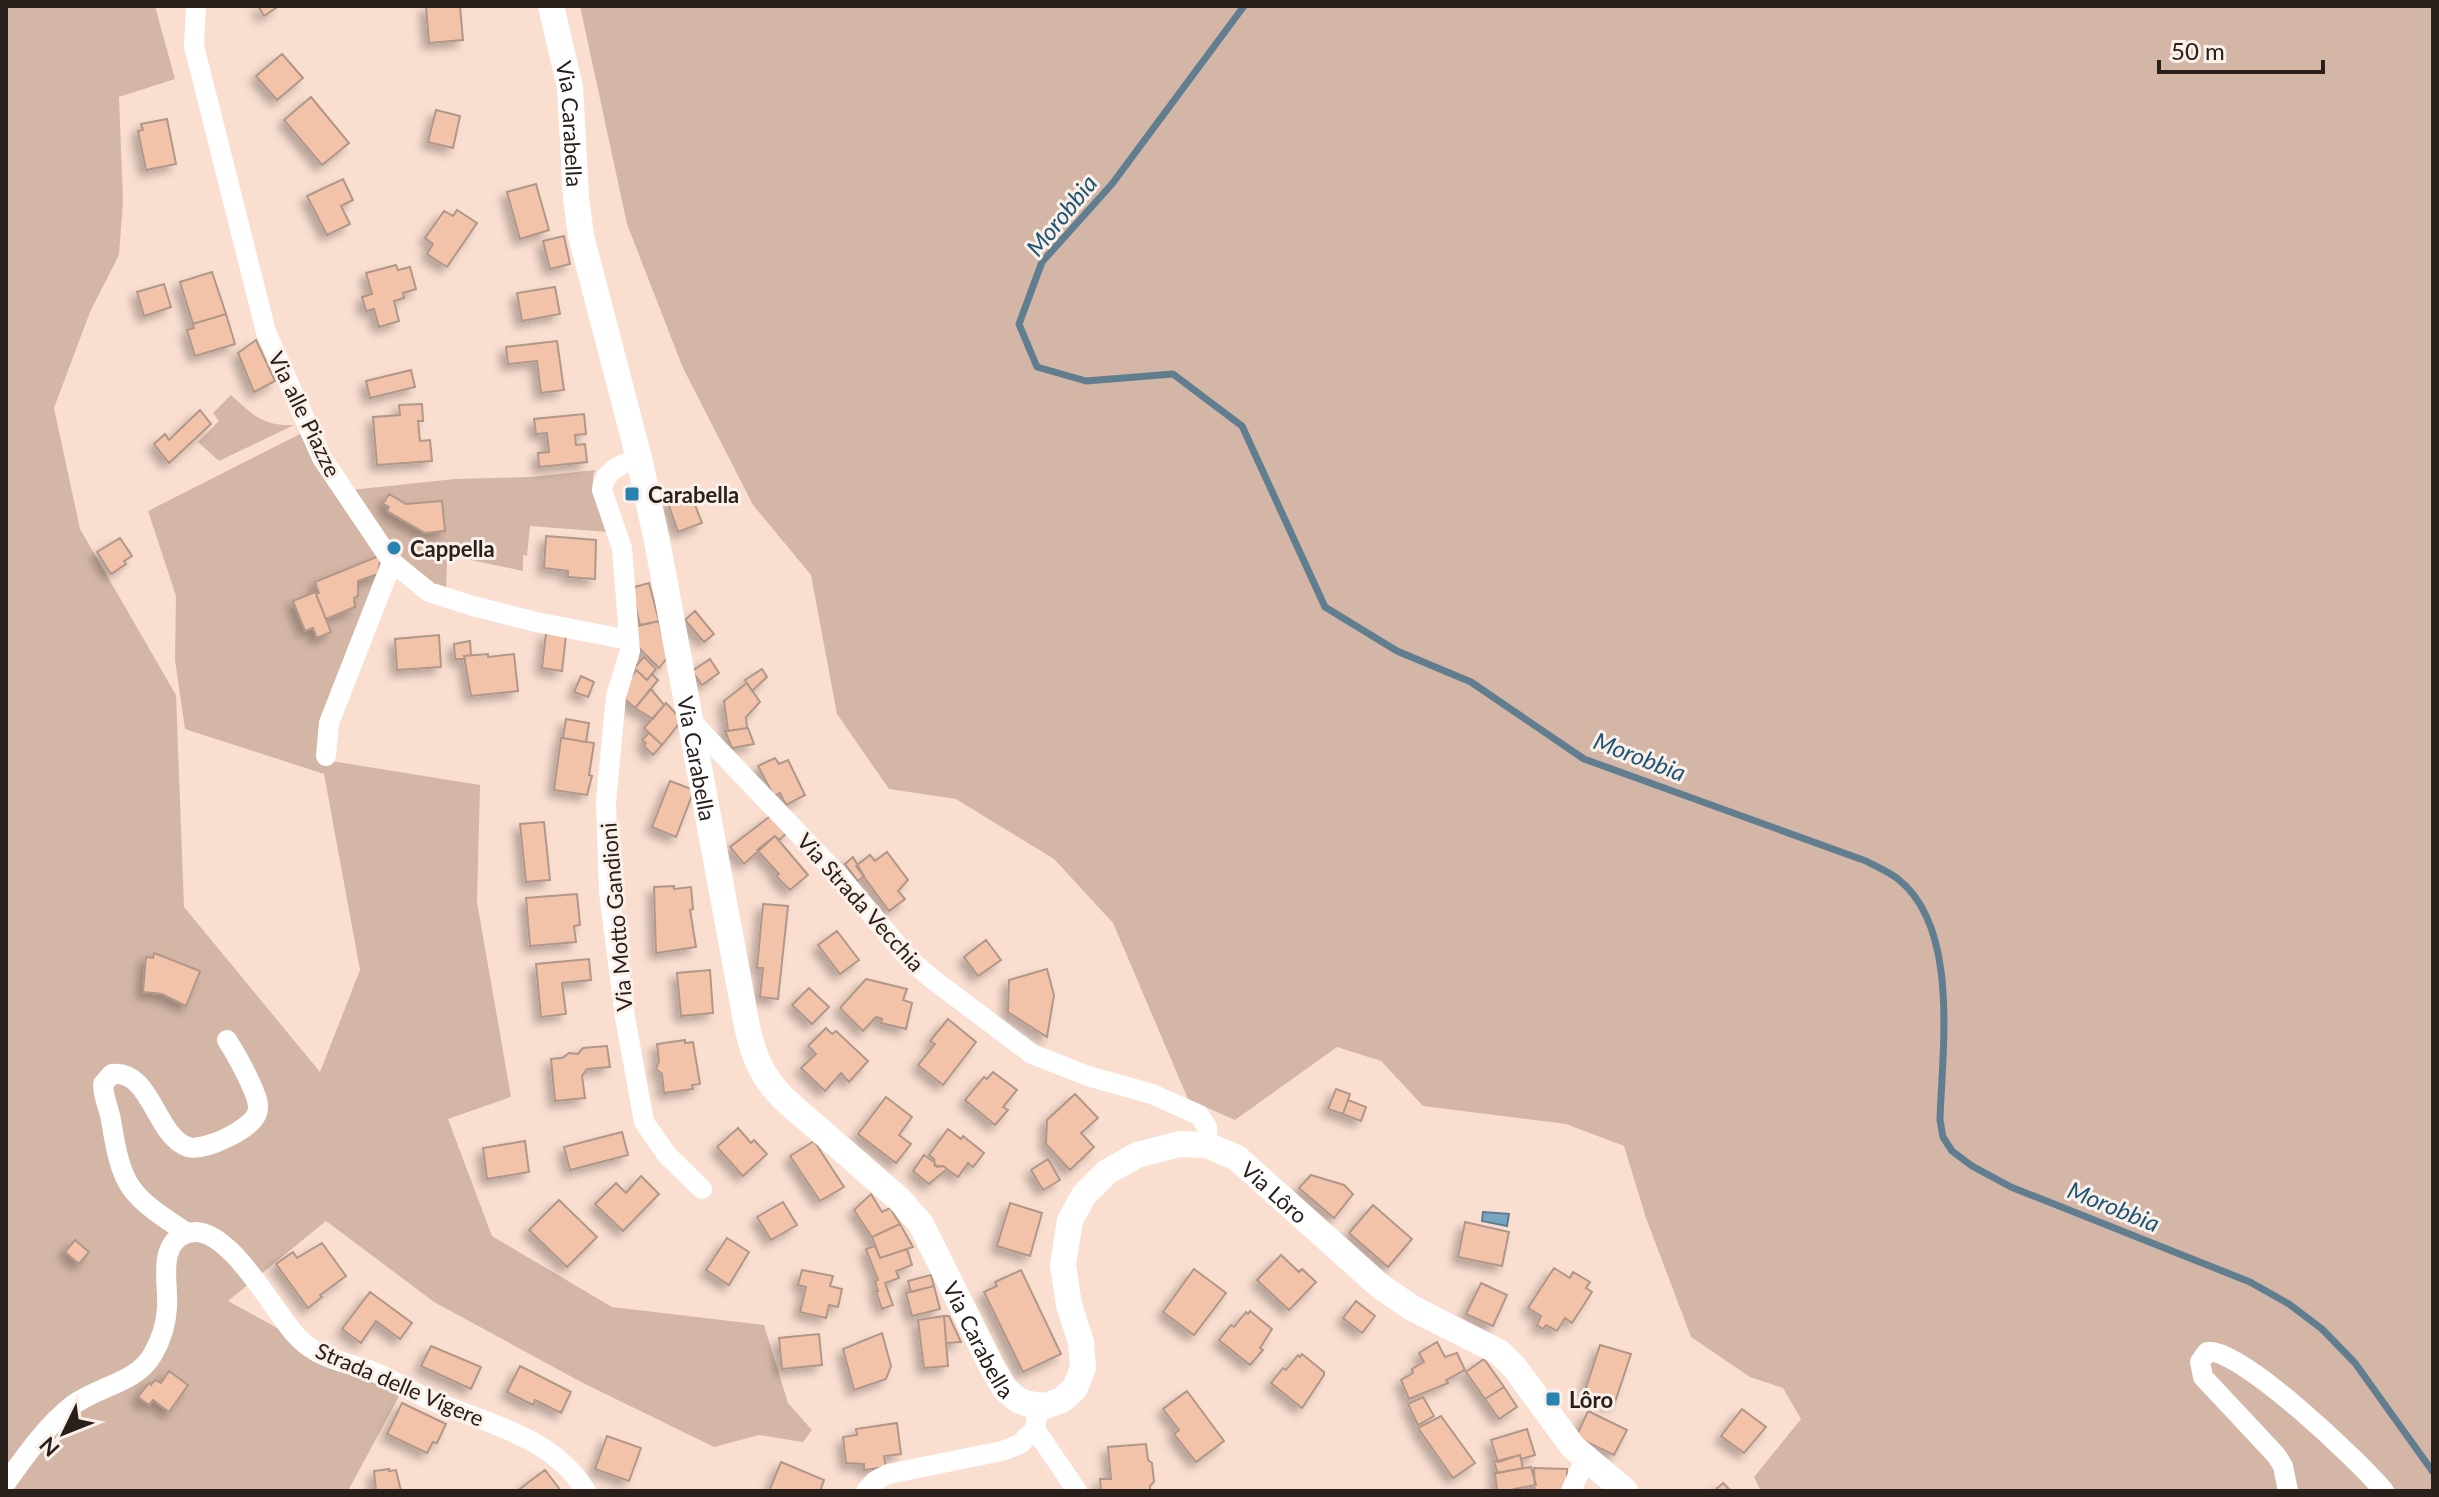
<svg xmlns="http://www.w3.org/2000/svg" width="2439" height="1497" viewBox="0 0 2439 1497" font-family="Lato,sans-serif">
  <defs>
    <filter id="shadow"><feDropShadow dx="-6" dy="6" stdDeviation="4" flood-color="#0004"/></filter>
  </defs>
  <rect width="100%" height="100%" fill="#fadfd1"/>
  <!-- green -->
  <path fill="#d3b6a6" d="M6 6H155L175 79 119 97 123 201 119 255 90 312 54 408 80 529 176 695 184 907 320 1072 360 970 324 774 185 729 175 660 176 596 148 511 302 433 392 562 325 760 480 785 477 902 511 1097 448 1119 492 1236 612 1307 764 1325 788 1403 812 1430 803 1442 759 1435 714 1447 581 1382 434 1302 326 1221 228 1301 301 1341 404 1387 348 1491H6Z
    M580 6H2433V1491H1761L1754 1477 1801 1419 1783 1388 1750 1377 1691 1337 1646 1218 1624 1146 1566 1124 1423 1106 1381 1061 1337 1047 1235 1120 1188 1099 1113 923 1054 859 956 799 889 789 837 714 811 575 753 505 683 368 627 224Z
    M231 395C253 415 263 426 294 425L219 461 198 442 219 421 213 413Z
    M595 470C587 495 603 509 608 532L530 526 527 556 523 555V571L447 555 446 594 404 560 351 490 455 479 532 477Z"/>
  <!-- water -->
  <path fill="#78a7c4" stroke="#617e91" stroke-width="2" d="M1483 1212 1509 1214 1507 1226 1482 1221Z"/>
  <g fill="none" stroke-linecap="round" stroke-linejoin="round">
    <!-- stream -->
    <path stroke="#617e91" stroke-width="7" d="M1244 6 1112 184 1042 262 1019 324 1037 367 1086 381 1173 374 1242 426 1325 607 1397 651 1471 682 1584 759 1866 861C1877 867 1889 872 1898 879 1960 928 1942 1050 1940 1120L1943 1137 1952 1151 1972 1166 2011 1187 2250 1282 2289 1304 2322 1329 2355 1363 2433 1472"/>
  </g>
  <!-- building -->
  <path fill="#f3c3a9" stroke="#b0978a" stroke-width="2" filter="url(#shadow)" d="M258 6H279L264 16Z
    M426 6H460L463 40 429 43Z
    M282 54 303 78 277 100 256 76Z
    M311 97 349 143 322 165 284 120Z
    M436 110 460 116 453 148 428 142Z
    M167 119 176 164 146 170 138 131 143 130 141 124Z
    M343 179 353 200 341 206 350 224 327 235 307 196Z
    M536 184 549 230 520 239 507 192Z
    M457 210 477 223 447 267 427 254 433 244 425 238 444 211 453 216Z
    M564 236 570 264 550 269 543 241Z
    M396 265 398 270 410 267 416 289 403 293 404 298 394 301 399 321 379 327 374 309 366 311 362 297 372 294 366 273Z
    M212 272 226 314 193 324 180 282Z
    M164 284 171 307 144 316 137 292Z
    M555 287 560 314 522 321 517 293Z
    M226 314 235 344 195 356 187 330 194 328 193 324Z
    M256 340 275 381 254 392 238 353Z
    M557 341 564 390 541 393 537 361 508 364 506 347Z
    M411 370 415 387 370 398 366 381Z
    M422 404 423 421H418L420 441 430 440 432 461 377 465 373 417 400 415 399 405Z
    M200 410 211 424 169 463 154 444 165 434 169 440Z
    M584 414 586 434 575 435 576 445 585 444 587 462 539 467 538 453 549 452 547 433 536 434 534 419Z
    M690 492 702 523 678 532 667 500Z
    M389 494 406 504 442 501 445 531 425 533 387 511 389 507 383 504Z
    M546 536 596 540 595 579 568 577V571L544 568Z
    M120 538 132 556 124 561 126 564 111 574 97 552Z
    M381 555 378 574 358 581V596L354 598 355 607 326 619 316 594 319 593 315 582Z
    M649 583 659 621 640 625 631 588Z
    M315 592 331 632 317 638 313 628 305 631 293 601Z
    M695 611 714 634 704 642 685 620Z
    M659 621 667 658 659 668 639 648 634 627Z
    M546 633 566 635 562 671 542 668Z
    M439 635 441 667 397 670 395 639Z
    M470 641 471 655 464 656 465 659H455L454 644Z
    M488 654V657L514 654 518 691 471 696 464 656Z
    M644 657 656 669 647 680 634 668Z
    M710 659 719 673 702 685 692 671Z
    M762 669 767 677 752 691 745 680Z
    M636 670 647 680 652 674 658 680 635 708 620 695Z
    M581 676 594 682 588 697 574 692Z
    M747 683 760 702 746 717 747 728 728 731 724 701Z
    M651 689 664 705 653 719 635 708Z
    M666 703 682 720 662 745 644 728Z
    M566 719 589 723 586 742 563 738Z
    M748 728 754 744 732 748 725 731Z
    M649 733 662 745 653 755 644 746 646 743 642 740Z
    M561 738 594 743 589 775 592 776 587 795 554 790Z
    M775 758 779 764 788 760 805 795 786 805 780 793 774 796 758 766Z
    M670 781 694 790 676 837 652 827Z
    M773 814 789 831 779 840 775 836 744 864 730 847Z
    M544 822 550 880 526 882 520 824Z
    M775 836 808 875 790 890 776 876 779 874 757 850Z
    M887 852 908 880 898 891 905 899 889 911 856 866 870 855 875 861Z
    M853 857 864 876 858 881 845 864Z
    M674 886V889L691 887 693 909 690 910 696 947 656 953 654 887Z
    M577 894 580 925 574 926 576 942 530 946 526 898Z
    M763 904 788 906 778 999 760 997 763 968H757Z
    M837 931 859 960 840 974 818 945Z
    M986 940 1001 960 978 976 964 957Z
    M154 953 200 971 186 1006 162 994 143 992 146 957 153 958Z
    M589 959 591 980 562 983 566 1014 541 1017 536 964Z
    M1047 969 1054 995 1047 1037 1008 1012 1009 980Z
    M710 970 713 1013 681 1016 677 973Z
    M866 979 907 989 903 1000 912 1003 906 1029 881 1023 882 1019 876 1017 863 1031 840 1008Z
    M809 988 829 1007 812 1024 792 1005Z
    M948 1019 976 1042 943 1085 918 1065 935 1044 930 1041Z
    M826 1028 832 1034 836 1031 868 1061 849 1082 841 1073 825 1091 801 1068 816 1054 808 1046Z
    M685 1040V1043L693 1042 700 1084 692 1085 693 1089 664 1093 662 1074 656 1069 659 1061 657 1044Z
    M607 1046 610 1067 587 1069 582 1076 585 1098 555 1101 551 1059 562 1058 569 1053 578 1054 583 1048Z
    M993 1072 1017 1090 1003 1107 1008 1110 995 1125 965 1100 984 1077 987 1079Z
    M1336 1089 1350 1094 1343 1114 1328 1109Z
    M1075 1094 1098 1118 1081 1133 1094 1147 1070 1170 1046 1144 1047 1120Z
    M886 1097 912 1117 899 1135 911 1144 896 1163 858 1134Z
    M1348 1100 1366 1107 1361 1121 1343 1114Z
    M738 1128 751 1143 754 1140 767 1154 743 1176 717 1147Z
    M948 1129 961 1139 963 1136 984 1153 973 1167 968 1163 958 1177 943 1166H935L934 1159 929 1155Z
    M622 1132 628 1155 570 1170 564 1147Z
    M525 1141 529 1172 487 1179 483 1148Z
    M814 1141 844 1187 820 1201 790 1156Z
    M924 1155 934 1162 937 1167 943 1166 947 1169 929 1184 913 1171Z
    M1048 1159 1060 1180 1043 1190 1031 1170Z
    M1311 1175 1344 1185 1353 1194 1334 1218 1299 1188Z
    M641 1176 659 1194 623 1231 595 1204 616 1183 626 1193Z
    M871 1194 882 1212 890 1208 900 1224 872 1237 854 1210Z
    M559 1200 597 1237 567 1267 529 1230Z
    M783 1202 797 1225 771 1240 757 1217Z
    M1010 1203 1042 1213 1030 1256 997 1246Z
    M1373 1205 1412 1239 1388 1267 1349 1233Z
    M1465 1222 1509 1232 1502 1266 1458 1257Z
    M900 1224 913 1247 880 1258 872 1237Z
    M727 1238 749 1252 729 1285 706 1270Z
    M75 1240 89 1252 79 1264 65 1252Z
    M322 1243 346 1276 320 1295 322 1297 308 1308 276 1264 293 1252 297 1258Z
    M875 1246 880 1258 907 1249 912 1265 896 1271 899 1278 885 1283 893 1305 882 1309 876 1291H878L875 1281 878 1280 866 1249Z
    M1281 1255 1299 1272 1302 1269 1316 1282 1289 1310 1257 1280Z
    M1554 1268 1570 1278 1573 1272 1590 1282 1586 1288 1592 1292 1572 1323 1565 1318 1557 1331 1546 1325 1543 1329 1537 1325 1541 1316 1528 1308Z
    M1194 1269 1226 1293 1194 1335 1163 1312Z
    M802 1270 833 1276 830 1286 842 1289 838 1307 829 1305 826 1318 800 1312 806 1287 798 1285Z
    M1021 1270 1061 1354 1023 1372 984 1292 997 1286 995 1282Z
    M931 1275 934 1286 911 1292 908 1281Z
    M1481 1283 1507 1295 1493 1326 1466 1314Z
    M934 1286 940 1309 912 1316 906 1293Z
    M370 1292 412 1323 400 1339 376 1321 361 1343 342 1329Z
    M1356 1301 1375 1316 1362 1333 1343 1318Z
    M1250 1311 1272 1329 1260 1348 1263 1350 1250 1365 1219 1340 1231 1325 1234 1327 1246 1312 1248 1314Z
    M944 1316 948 1366 924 1368 918 1320Z
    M944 1316H949L961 1342 946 1343Z
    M882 1333 891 1366 886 1379 854 1390 843 1349Z
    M819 1334 822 1365 782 1369 779 1338Z
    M1437 1342 1445 1357 1457 1353 1465 1370 1446 1380 1448 1383 1409 1399 1401 1380 1413 1373 1412 1369 1424 1362 1419 1353Z
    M1600 1345 1631 1354 1614 1405 1584 1394Z
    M431 1346 481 1367 471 1389 421 1366Z
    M1302 1354 1324 1372V1375L1302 1408 1271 1383 1283 1368 1286 1370 1298 1355 1300 1357Z
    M1484 1359 1504 1387 1485 1399 1466 1372Z
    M520 1366 571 1392 561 1413 535 1400 533 1405 507 1392Z
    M169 1371 188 1385 169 1412 153 1400 149 1405 138 1397 149 1383 151 1385 155 1380 161 1383Z
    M1504 1387 1517 1407 1499 1419 1485 1399Z
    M1187 1391 1224 1441 1196 1462 1174 1434 1179 1430 1163 1409Z
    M1423 1397 1434 1416 1418 1425 1408 1404Z
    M402 1403 446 1424 437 1443 433 1442 427 1453 387 1434Z
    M1742 1409 1766 1427 1744 1453 1721 1436Z
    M1588 1411 1627 1430 1614 1455 1576 1437Z
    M1441 1416 1475 1463 1453 1478 1418 1428Z
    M897 1423 901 1454 884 1456 886 1467 864 1470V1464L846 1463 843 1437 857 1435 856 1429Z
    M1527 1429 1535 1455 1521 1459 1520 1455 1498 1462 1491 1440Z
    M607 1436 641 1448 629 1481 595 1469Z
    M1146 1444 1148 1460 1152 1463 1154 1482 1150 1486V1491H1101L1100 1479H1111L1108 1447Z
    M1520 1455 1523 1468 1498 1473 1494 1462Z
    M781 1462 824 1480 820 1491H769Z
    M1531 1467 1536 1485 1514 1489 1515 1491H1497L1495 1473Z
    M1534 1468 1567 1469V1491H1535Z
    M389 1469V1471L396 1470 401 1491H376L374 1471Z
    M545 1470 561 1491H517Z
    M1723 1483 1731 1491H1714Z"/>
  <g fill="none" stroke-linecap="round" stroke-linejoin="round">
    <!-- minor -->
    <path stroke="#fff" stroke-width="20" d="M196 6 194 46 266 332 322 458 392 562 429 592 473 606 536 622 629 640
      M639 458C622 464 604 470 602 490L622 548 630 651 616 696 606 802 609 892 625 1017 644 1122 667 1155 702 1189
      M691 721 841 878 908 958 931 978 1032 1054 1088 1076 1152 1094 1199 1115 1207 1127V1145
      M326 756 329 723 392 562
      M187 1233C130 1195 122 1190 111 1120 109 1108 103 1097 103 1084L112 1074C152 1070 155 1136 188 1147 204 1152 252 1129 257 1113 260 1105 256 1096 253 1089 246 1072 237 1056 227 1040
      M1037 1416 1035 1429 1077 1491
      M6 1483C26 1455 46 1426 73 1405 98 1386 137 1383 153 1354 161 1340 166 1325 167 1308 169 1284 156 1243 188 1233 226 1221 273 1310 294 1333 300 1340 308 1347 317 1352 335 1362 355 1365 374 1372 394 1380 413 1393 433 1401 489 1424 553 1437 586 1491
      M866 1491 875 1481 888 1474 1002 1451 1020 1444 1035 1429
      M1571 1491 1585 1459
      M2288 1491 2283 1466 2276 1455 2203 1377 2200 1362 2207 1352C2239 1346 2361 1463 2384 1491"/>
    <!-- tertiary -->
    <path stroke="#fff" stroke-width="26" id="s1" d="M551 6 570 87 576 197 581 236 639 458 657 541 747 1026C753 1055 762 1077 784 1099L900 1200 921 1224 991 1365 1005 1389 1018 1400 1028 1404 1045 1406 1062 1400 1075 1388 1083 1368 1081 1342 1069 1305 1063 1265 1070 1220 1084 1195 1107 1172 1137 1155 1180 1144 1207 1145 1237 1158 1380 1286 1412 1308 1499 1352 1515 1368 1573 1447 1625 1491"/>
  </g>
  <!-- markers -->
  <g fill="#2983b1" stroke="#fbf0ea" stroke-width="3">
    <rect x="624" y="486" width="16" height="16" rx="4"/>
    <circle cx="394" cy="548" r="8"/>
    <rect x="1545" y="1391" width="16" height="16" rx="4"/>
  </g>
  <g text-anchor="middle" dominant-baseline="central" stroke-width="6" stroke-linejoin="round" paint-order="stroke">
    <!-- street labels -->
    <g font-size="22" fill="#2a201b" stroke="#fbf0ea">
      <text stroke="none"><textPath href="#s1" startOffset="120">Via Carabella</textPath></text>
      <text transform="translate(305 414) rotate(64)">Via alle Piazze</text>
      <text stroke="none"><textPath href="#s1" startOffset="768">Via Carabella</textPath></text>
      <text transform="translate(861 902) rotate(48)">Via Strada Vecchia</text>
      <text transform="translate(616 917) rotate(-95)">Via Motto Gandioni</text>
      <text stroke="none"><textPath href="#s1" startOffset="1998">Via Lôro</textPath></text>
      <text stroke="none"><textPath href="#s1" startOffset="1438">Via Carabella</textPath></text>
      <text transform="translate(400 1384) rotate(23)">Strada delle Vigere</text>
    </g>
    <!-- poi labels -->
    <g font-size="22" font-weight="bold" fill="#2a201b" stroke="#fbf0ea" text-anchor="start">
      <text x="648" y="494">Carabella</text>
      <text x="410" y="548">Cappella</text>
      <text x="1569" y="1399">Lôro</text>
    </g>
    <!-- water labels -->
    <g font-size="24" font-style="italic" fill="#1c5674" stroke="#fbf0ea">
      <text transform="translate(1061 215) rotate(-51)">Morobbia</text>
      <text transform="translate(1640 756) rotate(21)">Morobbia</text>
      <text transform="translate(2114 1206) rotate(22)">Morobbia</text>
    </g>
  </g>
  <!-- border -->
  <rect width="2439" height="1497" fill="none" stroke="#2a201b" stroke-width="16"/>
  <!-- north arrow -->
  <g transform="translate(64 1433) rotate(227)" stroke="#fbf0ea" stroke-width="6" paint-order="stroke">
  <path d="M0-6L14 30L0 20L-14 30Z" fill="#2a201b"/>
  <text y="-12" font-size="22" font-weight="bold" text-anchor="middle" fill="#2a201b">N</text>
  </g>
  <!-- scale -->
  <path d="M2159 60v12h164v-12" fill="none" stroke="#2a201b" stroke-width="4"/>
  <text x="2171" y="60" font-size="24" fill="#2a201b" stroke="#fbf0ea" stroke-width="6" paint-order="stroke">50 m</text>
</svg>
